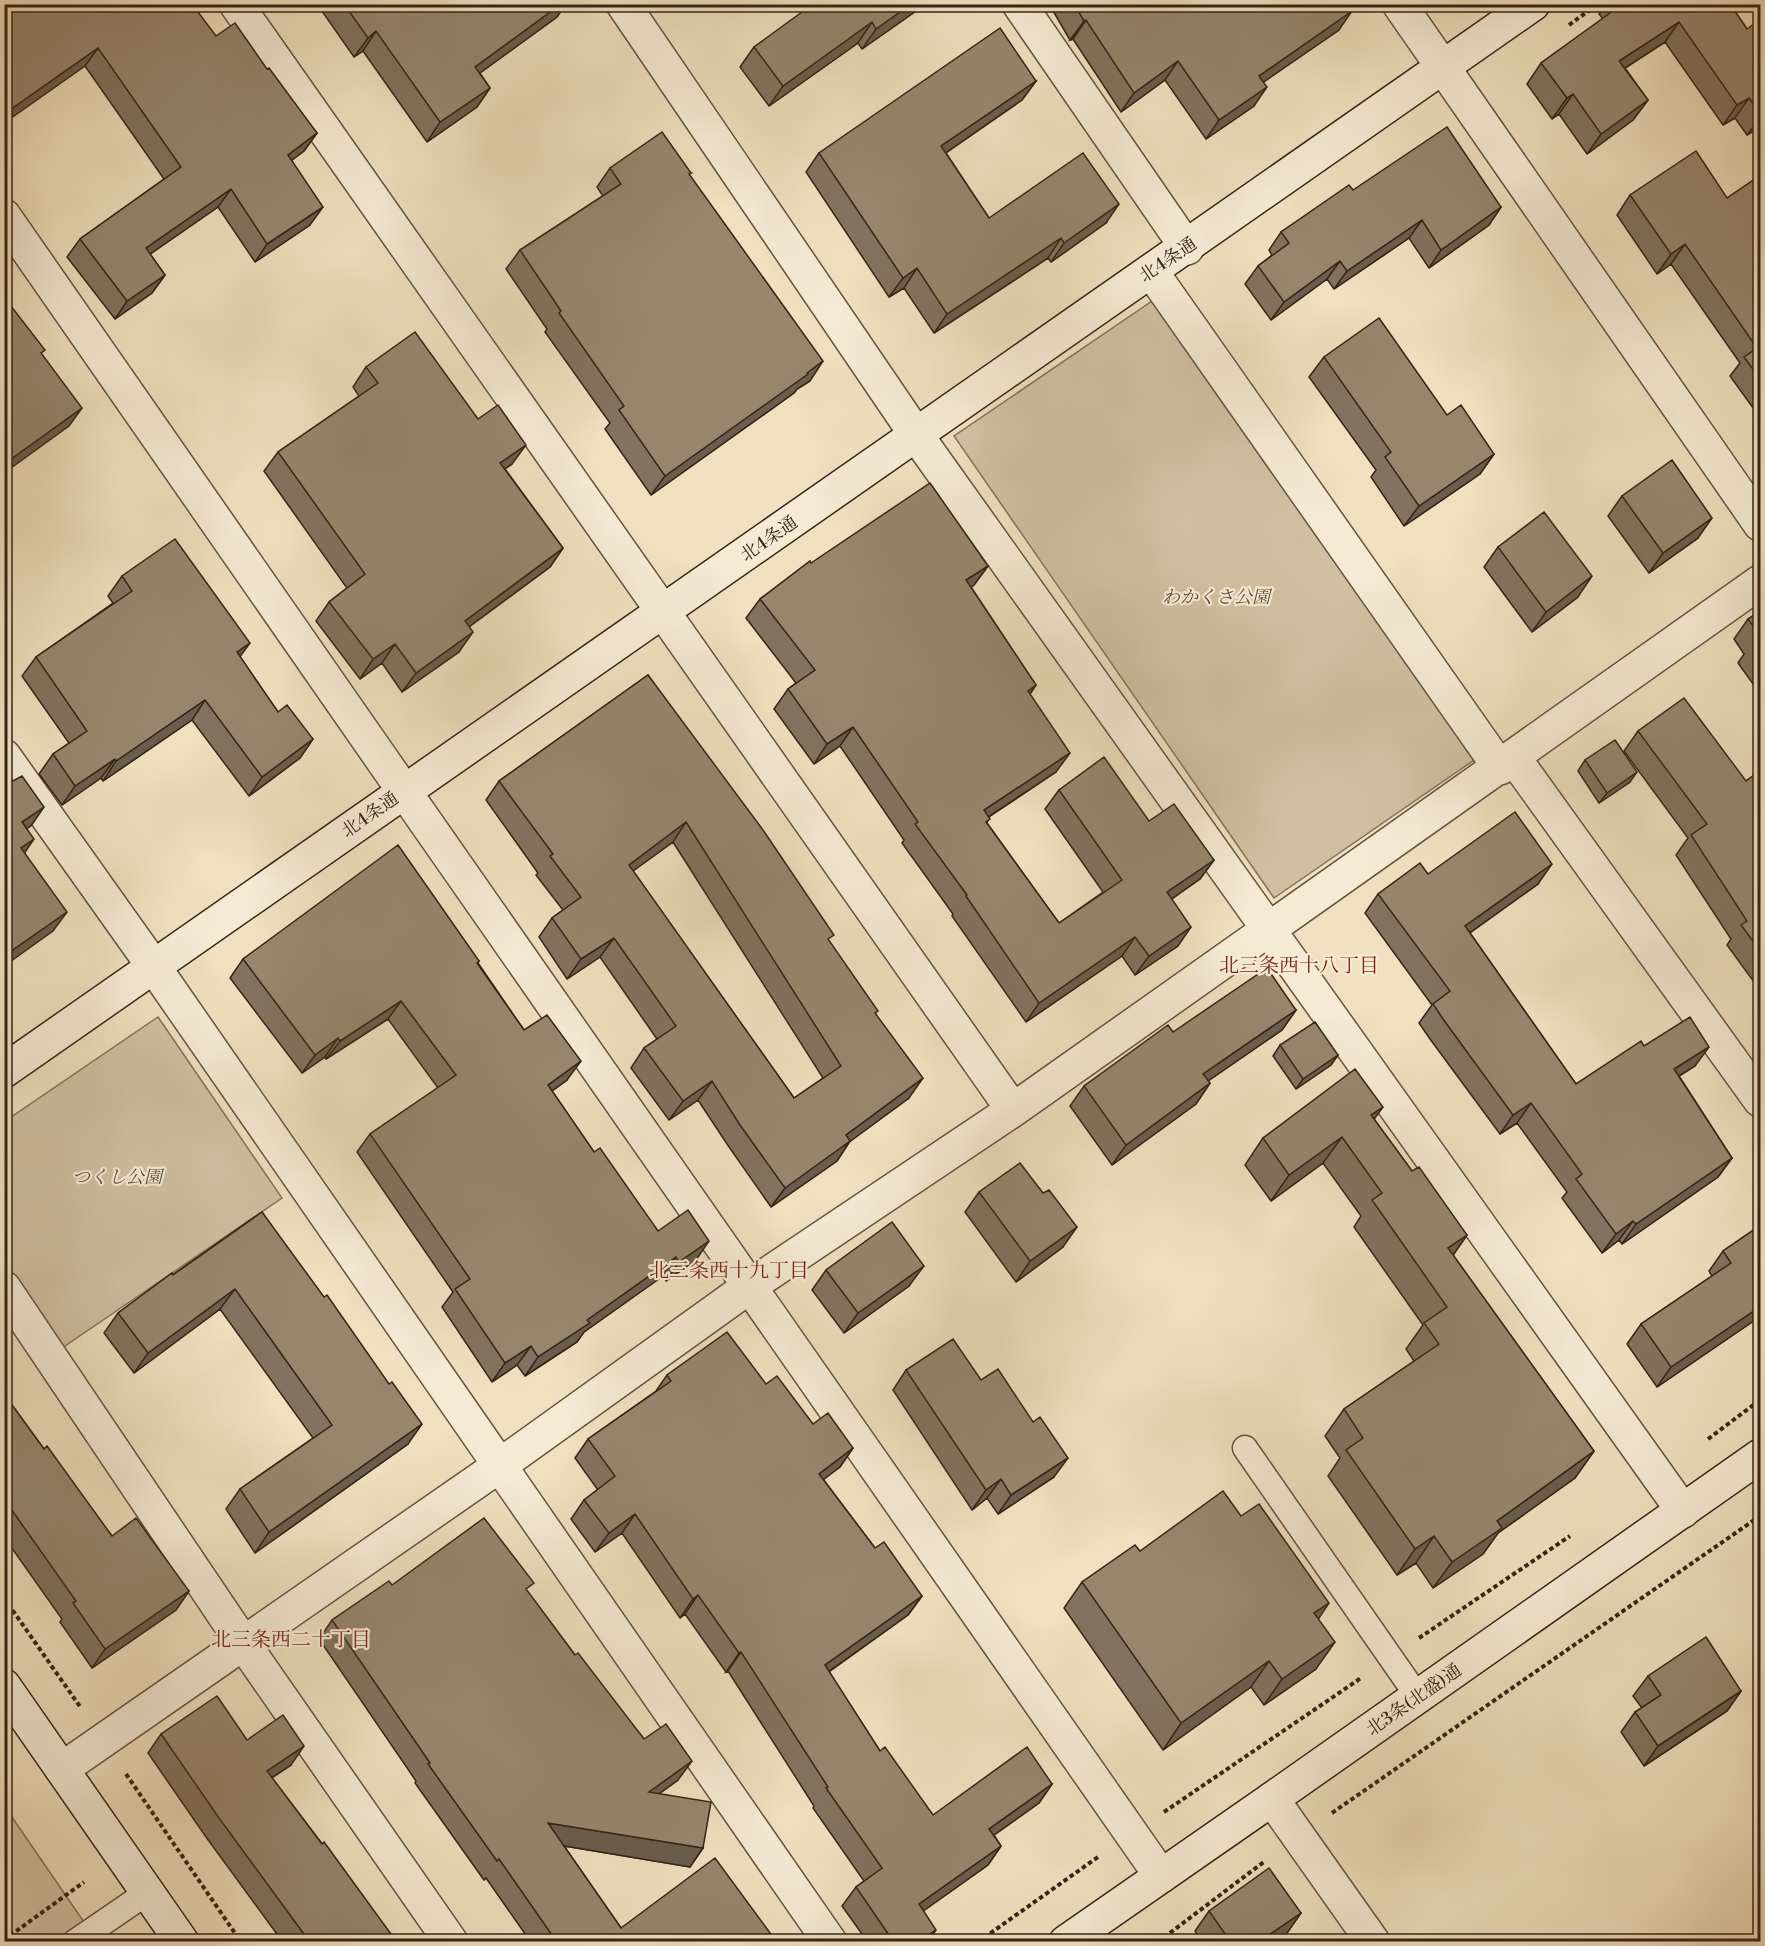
<svg xmlns="http://www.w3.org/2000/svg" width="1765" height="1946" viewBox="0 0 1765 1946" font-family="'Libre Bodoni','Noto Serif JP',serif">
  <rect width="100%" height="100%" fill="#efe0bf"/>
  <filter id="stains"><feTurbulence type="fractalNoise" baseFrequency=".00333" numOctaves="4"/><feColorMatrix values="0 0 0 0 .2 0 0 0 0 .09 0 0 0 0 .02 0 0 0 .5 -.17"/></filter>
  <radialGradient id="worn" r=".72"><stop offset=".6" stop-color="#630" stop-opacity="0"/><stop offset="1" stop-color="#630" stop-opacity=".3"/></radialGradient>
  <!-- green -->
  <path fill="#d0c0a2" stroke="#83725c" stroke-width="1.5" d="M1158 297 1477 758 1274 898 954 436Z
    M158 1017 282 1198 62 1348 5 1265 4 1122Z
    M5 1807 97 1941H5Z"/>
  <g fill="none" stroke-linecap="round" stroke-linejoin="round">
    <defs>
      <path id="lane" d="M1245 1448 1418 1697
        M75 1942 148 1892"/>
      <path id="street" d="M236 4 1013 1110
        M623 4 917 436 1683 1511
        M1019 4 1187 248
        M1399 4 1760 524
        M4 216 381 758 1161 1876
        M1151 271 1500 768
        M4 756 154 967 830 1942
        M1514 758 1760 1100
        M4 1288 243 1643 451 1942
        M62 1769 499 1466 750 1286 1013 1110 1760 582
        M1272 1799 1373 1942"/>
      <path id="secondary" d="M4 1071 1533 4
        M4 1686 182 1942
        M1066 1942 1272 1799 1760 1456"/>
    </defs>
    <!-- lane casing -->
    <use href="#lane" stroke="#645341" stroke-width="27"/>
    <!-- street casing -->
    <use href="#street" stroke="#645341" stroke-width="36"/>
    <!-- secondary casing -->
    <use href="#secondary" stroke="#362417" stroke-width="36"/>
    <!-- path -->
    <path stroke="#362417" stroke-width="4" stroke-dasharray="4.5 3" stroke-linecap="butt" d="M1569 25 1598 4
      M1708 1439 1760 1400
      M4 1598 81 1708
      M1419 1638 1570 1536
      M126 1774 241 1942
      M1164 1812 1361 1678
      M1332 1813 1760 1516
      M4 1940 84 1882
      M978 1942 1098 1857
      M1158 1942 1265 1861"/>
    <!-- lane -->
    <use href="#lane" stroke="#f5ebd5" stroke-width="24"/>
    <!-- street -->
    <use href="#street" stroke="#f5ebd5" stroke-width="33"/>
    <!-- secondary -->
    <use href="#secondary" stroke="#f5ebd5" stroke-width="33"/>
  </g>
  <!-- wall -->
  <path fill="#81735f" stroke="#362417" stroke-width="1.5" fill-rule="evenodd" d="M4 4 216 36 267 69 317 133 304 151 292 160 310 225 255 262 218 207 150 254 165 275 152 293 115 319 67 257 80 239 164 179 85 66Z
    M317 4H566L557 17 480 73 490 88 477 107 427 142 363 51 354 57Z
    M926 4 862 49 858 43 769 106 740 67 754 47Z
    M1049 4H1348L1339 30 1263 82 1254 106 1206 139 1165 80 1121 112 1073 39 1070 40Z
    M1606 4H1730L1747 29 1761 33V126L1747 135 1735 118 1723 125 1665 42 1625 68 1648 100 1633 120 1587 154 1559 114 1552 119 1527 84 1541 63 1603 19 1599 14Z
    M1036 81 1022 100 946 153 989 218 1106 223 1051 262 1048 258 934 333 904 288 889 297 806 172 819 153Z
    M610 168 691 173 689 174 810 381 797 389 794 393 651 495 605 429 610 423 545 332 547 329 506 269 520 250 603 196 597 187Z
    M1761 175V419L1730 376 1740 363 1671 264 1657 274 1617 215 1630 195 1727 198Z
    M1353 190 1501 207 1489 225 1429 268 1409 238 1334 289 1327 279 1271 320 1245 284 1258 266 1272 255 1269 250 1281 232Z
    M1324 357 1494 454 1480 474 1404 526 1371 477 1376 470 1309 377Z
    M366 367 478 419 512 464 505 469 563 548 550 567 469 627 459 652 402 692 382 663 360 679 316 621 329 602 347 588 264 471 278 452 359 396 353 387Z
    M1622 496 1698 538 1649 573 1608 516Z
    M1498 547 1578 597 1532 632 1484 567Z
    M811 563 988 566 974 585 971 587 1036 685 1030 694 1056 772 989 817 987 823 1059 923 1103 892 1045 809 1059 790 1149 821 1214 860 1200 879 1172 899 1178 946 1135 975 1122 956 1026 1022 952 916 953 914 902 843 904 840 840 746 814 764 774 709 788 689 796 683 746 618 760 599Z
    M122 576 240 657 278 712 313 739 300 758 249 796 192 720 103 781 101 778 62 805 39 774 53 754 69 743 22 676 36 657 113 603 108 596Z
    M1761 611V695L1738 663 1744 654 1734 639 1748 619Z
    M648 675 829 941 876 1014 909 1098 850 1141 837 1161 771 1207 727 1144 698 1100 669 1120 631 1068 644 1048 657 1039 600 957 567 979 539 937 552 918 563 910 536 875 538 873 486 800 499 781ZM673 842 823 1078 794 1098 633 871Z
    M1638 731 1746 781 1761 770V977L1754 982 1727 945 1731 939 1676 855 1688 838 1624 751Z
    M1585 760 1630 782 1599 803 1578 771Z
    M1428 874 1538 884 1470 933 1576 1084 1644 1046 1695 1066 1679 1076 1732 1158 1718 1177 1622 1244 1619 1240 1602 1253 1562 1198 1567 1192 1517 1123 1500 1134 1430 1039 1419 1023 1432 1005 1365 913 1378 894Z
    M243 959 479 961 478 963 524 1030 567 1080 552 1091 594 1152 658 1231 696 1260 666 1281 663 1276 584 1332 577 1342 525 1376 517 1365 492 1382 442 1307 453 1292 357 1152 370 1134 438 1088 388 1019 326 1059 325 1057 302 1073 230 978Z
    M1296 1010 1282 1030 1208 1081 1210 1083 1196 1104 1112 1165 1070 1106 1084 1086 1173 1032Z
    M1280 1045 1338 1055 1331 1065 1296 1089 1273 1056Z
    M1374 1119 1412 1171 1467 1235 1453 1255 1594 1451 1575 1478 1498 1533 1483 1554 1433 1588 1416 1563 1397 1575 1328 1476 1340 1458 1325 1436 1344 1409 1414 1361 1406 1349 1423 1325 1354 1227 1361 1216 1323 1163 1271 1201 1245 1165 1263 1138Z
    M979 1192 1063 1247 1016 1282 965 1212Z
    M262 1212 408 1444 255 1553 226 1509 240 1489 313 1438 220 1309 134 1373 104 1333 118 1313Z
    M1761 1225V1312L1755 1320 1657 1387 1627 1344 1641 1324 1712 1276 1709 1271 1723 1251Z
    M826 1270 909 1286 844 1333 812 1290Z
    M906 1370 981 1380 1054 1477 998 1514 987 1498 972 1510 893 1390Z
    M667 1375 766 1384 813 1424 853 1448 840 1467 823 1479 875 1548 922 1596 908 1615 829 1672 880 1751 933 1815 1052 1784 1039 1803 994 1835 1001 1846 988 1865 923 1911 928 1941H867L842 1906 856 1887 864 1881 813 1808 814 1806 728 1671 726 1672 685 1614 680 1618 622 1533 595 1552 571 1519 584 1500 598 1490 575 1458 588 1439 656 1391Z
    M4 1394 44 1449 112 1536 189 1591 176 1610 92 1668 60 1622 62 1619 4 1537Z
    M1241 1516 1318 1619 1316 1669 1264 1705 1251 1687 1163 1750 1064 1608 1082 1582 1140 1551Z
    M392 1585 528 1592 575 1655 678 1780 659 1794 703 1848 690 1867 564 1846 621 1928 776 1941H530L486 1878 484 1880 415 1783 416 1781 319 1639 332 1620Z
    M1648 1676 1741 1691 1727 1711 1644 1766 1621 1732 1635 1712 1642 1708 1633 1696Z
    M161 1734 247 1740 291 1765 272 1778 396 1941H282L206 1837 148 1753Z
    M1209 1911 1301 1913 1287 1933 1275 1941H1202L1195 1931Z"/>
  <!-- shaded-wall -->
  <path fill="#695e4d" stroke="#362417" stroke-width="1.5" d="M561 4H566L557 17 462 86 475 67Z
    M911 4H926L862 49 876 29Z
    M1352 11 1339 30 1245 95 1259 76Z
    M1086 20 1073 39 1070 40 1084 21Z
    M872 22 858 43 769 106 783 86Z
    M1679 22 1665 42 1605 81 1619 61Z
    M376 31 363 51 354 57 368 38Z
    M98 48 85 66 4 123V114Z
    M1178 61 1165 80 1121 112 1134 93Z
    M1036 81 1022 100 928 165 941 146Z
    M1267 87 1254 106 1206 139 1219 120Z
    M490 88 477 107 427 142 440 122Z
    M1573 94 1559 114 1552 119 1567 98Z
    M1749 98 1735 118 1723 125 1737 105Z
    M1648 100 1633 120 1587 154 1601 134Z
    M1761 116V126L1747 135Z
    M317 133 304 151 275 173 288 155Z
    M231 189 218 207 133 266 146 248Z
    M1119 204 1106 223 1051 262 1064 243Z
    M323 207 310 225 255 262 267 244Z
    M1501 207 1489 225 1429 268 1441 250Z
    M1422 220 1409 238 1334 289 1347 271Z
    M1061 238 1048 258 934 333 947 314Z
    M1685 244 1671 264 1657 274 1671 254Z
    M1340 261 1327 279 1271 320 1284 302Z
    M917 268 904 288 889 297 903 278Z
    M165 275 152 293 115 319 127 301Z
    M823 361 810 381 797 389 794 393 651 495 665 476Z
    M82 408 69 426 4 473V464Z
    M526 445 512 464 486 482 500 463Z
    M1494 454 1480 474 1404 526 1419 506Z
    M1712 518 1698 538 1649 573 1663 553Z
    M563 548 550 567 451 640 465 621Z
    M988 566 974 585 953 600 966 580Z
    M1592 576 1578 597 1532 632 1546 612Z
    M473 632 459 652 402 692 416 673Z
    M250 643 236 662 237 652Z
    M395 644 382 663 360 679 373 659Z
    M1036 685 1023 704 1028 691Z
    M205 700 192 720 103 781 116 761Z
    M853 727 840 746 814 764 827 744Z
    M313 739 300 758 249 796 262 777Z
    M1070 753 1056 772 970 829 984 810Z
    M115 759 101 778 62 805 75 786Z
    M1637 772 1630 782 1599 803 1607 793Z
    M44 807 31 826 9 841 22 822Z
    M686 822 673 842 615 884 629 865Z
    M34 839 21 858V848Z
    M1214 860 1200 879 1154 911 1167 892Z
    M1552 864 1538 884 1451 946 1465 926Z
    M67 912 53 931 4 966V956Z
    M1191 927 1178 946 1135 975 1149 956Z
    M1135 937 1122 956 1026 1022 1039 1003Z
    M614 938 600 957 567 979 581 959Z
    M1761 972V977L1754 982Z
    M401 1001 388 1019 326 1059 340 1041Z
    M1296 1010 1282 1030 1189 1094 1203 1074Z
    M338 1038 325 1057 302 1073 315 1055Z
    M1709 1047 1695 1066 1660 1088 1674 1069Z
    M1338 1055 1331 1065 1296 1089 1303 1079Z
    M581 1061 567 1080 534 1104 548 1085Z
    M923 1078 909 1098 844 1146 850 1141 837 1161 771 1207 785 1188 846 1135Z
    M712 1081 698 1100 669 1120 683 1101Z
    M1210 1083 1196 1104 1112 1165 1126 1145Z
    M1531 1103 1517 1123 1500 1134 1513 1115Z
    M1383 1107 1364 1133 1371 1115Z
    M1342 1137 1323 1163 1271 1201 1289 1175Z
    M1732 1158 1718 1177 1622 1244 1636 1224Z
    M1633 1221 1619 1240 1602 1253 1616 1234Z
    M1077 1227 1063 1247 1016 1282 1030 1261Z
    M1467 1235 1449 1261 1448 1248Z
    M709 1241 696 1260 666 1281 679 1262Z
    M676 1257 663 1276 584 1332 577 1342 525 1376 538 1357 587 1320Z
    M924 1266 909 1286 844 1333 858 1313Z
    M235 1289 220 1309 134 1373 148 1353Z
    M1761 1306V1312L1755 1320 1657 1387 1671 1367Z
    M531 1346 517 1365 492 1382 505 1363Z
    M422 1424 408 1444 255 1553 269 1532Z
    M853 1448 840 1467 806 1493 819 1474Z
    M1594 1451 1575 1478 1498 1533 1483 1554 1433 1588 1452 1562 1497 1521Z
    M1068 1458 1054 1477 998 1514 1011 1495Z
    M1001 1479 987 1498 972 1510 986 1490Z
    M635 1514 622 1533 595 1552 609 1533Z
    M1434 1536 1416 1563 1397 1575 1415 1549Z
    M189 1591 176 1610 92 1668 105 1649Z
    M698 1595 685 1614 680 1618 693 1599Z
    M922 1596 908 1615 811 1684 825 1665Z
    M1329 1603 1311 1630 1314 1613Z
    M1335 1642 1316 1669 1264 1705 1282 1679Z
    M741 1652 728 1671 726 1672 739 1653Z
    M1269 1661 1251 1687 1163 1750 1181 1723Z
    M1741 1691 1727 1711 1644 1766 1658 1746Z
    M304 1746 291 1765 253 1790 267 1771Z
    M692 1761 678 1780 635 1811 649 1792Z
    M1052 1784 1039 1803 976 1848 989 1829Z
    M548 1823 703 1848 690 1867 535 1841Z
    M1001 1846 988 1865 905 1924 919 1904Z
    M1301 1913 1287 1933 1275 1941H1260Z
    M936 1930 928 1941H919Z"/>
  <!-- building -->
  <path fill="#96866e" stroke="#362417" stroke-width="1.5" fill-rule="evenodd" d="M4 4H192L216 36 235 23 267 69 269 68 317 133 288 155 323 207 267 244 231 189 146 248 165 275 127 301 80 239 181 167 98 48 4 114Z
    M344 4H561L475 67 490 88 440 122 376 31 368 38Z
    M813 4H911L876 29 872 22 783 86 754 47Z
    M1074 4H1348L1352 11 1259 76 1267 87 1219 120 1178 61 1134 93 1086 20 1084 21Z
    M1620 4H1730L1747 29 1754 24 1761 33V115L1749 98 1737 105 1679 22 1619 61 1648 100 1601 134 1573 94 1567 98 1541 63 1621 5Z
    M1000 28 1036 81 941 146 989 218 1083 153 1119 204 1064 243 1061 238 947 314 917 268 903 278 819 153Z
    M1447 127 1501 207 1441 250 1422 220 1347 271 1340 261 1284 302 1258 266 1289 243 1281 232 1349 185 1353 190Z
    M662 132 691 173 689 174 823 361 807 373 808 374 665 476 619 410 624 406 559 313 561 311 520 250 621 184 610 168Z
    M1696 151 1727 198 1761 175V380L1744 357 1757 348 1685 244 1671 254 1630 195Z
    M4 297 45 350 41 353 82 408 4 464Z
    M1379 318 1447 415 1461 405 1494 454 1419 506 1385 457 1391 452 1324 357Z
    M415 332 478 419 498 405 526 445 500 463 563 548 465 621 473 632 416 673 395 644 373 659 329 602 365 574 278 452 378 383 366 367Z
    M1672 460 1712 518 1663 553 1622 496Z
    M930 483 988 566 966 580 1036 685 1028 691 1070 753 984 810 990 819 986 822 1059 923 1122 880 1059 790 1104 757 1149 821 1174 804 1214 860 1167 892 1191 927 1149 956 1135 937 1039 1003 966 896 967 895 915 824 918 822 853 727 827 744 788 689 815 670 760 599 810 561 811 563Z
    M1544 512 1592 576 1546 612 1498 547Z
    M175 539 250 643 237 652 278 712 287 705 313 739 262 777 205 700 116 761 115 759 75 786 53 754 87 731 36 657 132 591 122 576Z
    M1761 611V637L1748 619Z
    M1761 638V655L1753 643Z
    M648 675 763 830 834 935 828 939 878 1011 875 1013 923 1078 846 1135 850 1141 785 1188 740 1125 712 1081 683 1101 644 1048 676 1026 614 938 581 959 552 918 581 897 550 856 553 854 499 781ZM686 822 841 1066 794 1098 629 865Z
    M1684 698 1746 781 1761 770V952L1741 925 1747 921 1691 835 1707 824 1638 731Z
    M1615 740 1637 772 1607 793 1585 760Z
    M4 769 13 781 22 776 44 807 22 822 34 839 21 848 67 912 4 956Z
    M1515 812 1552 864 1465 926 1576 1084 1641 1041 1644 1046 1690 1017 1709 1047 1674 1069 1732 1158 1636 1224 1633 1221 1616 1234 1576 1179 1582 1174 1531 1103 1513 1115 1443 1019 1433 1004 1450 991 1378 894 1420 863 1428 874Z
    M398 845 479 961 477 963 524 1030 547 1015 581 1061 548 1085 594 1152 600 1148 658 1231 688 1210 709 1241 679 1262 676 1257 587 1320 590 1323 538 1357 531 1346 505 1363 455 1289 470 1279 370 1134 456 1075 401 1001 340 1041 338 1038 315 1055 243 959Z
    M1267 968 1296 1010 1203 1074 1210 1083 1126 1145 1084 1086 1168 1025 1173 1032Z
    M1315 1022 1338 1055 1303 1079 1280 1045Z
    M1355 1069 1383 1107 1371 1115 1412 1171 1419 1167 1467 1235 1448 1248 1594 1451 1497 1521 1502 1528 1452 1562 1434 1536 1415 1549 1346 1450 1363 1438 1344 1409 1439 1344 1424 1323 1447 1307 1372 1200 1382 1193 1342 1137 1289 1175 1263 1138Z
    M1020 1163 1043 1193 1049 1190 1077 1227 1030 1261 979 1192Z
    M262 1212 324 1297 327 1295 389 1384 392 1382 422 1424 269 1532 240 1489 332 1425 235 1289 148 1353 118 1313 172 1273 173 1275Z
    M892 1222 924 1266 858 1313 826 1270Z
    M1761 1225V1280L1757 1282 1761 1288V1306L1671 1367 1641 1324 1731 1263 1723 1251Z
    M727 1332 766 1384 777 1376 813 1424 828 1413 853 1448 819 1474 875 1548 884 1542 922 1596 825 1665 880 1751 885 1747 933 1815 1027 1747 1052 1784 989 1829 1001 1846 919 1904 936 1930 919 1941H893L856 1887 882 1868 826 1788 828 1787 741 1652 739 1653 698 1595 693 1599 635 1514 609 1533 584 1500 615 1476 588 1439 671 1381 667 1375Z
    M953 1339 981 1380 998 1369 1033 1422 1040 1417 1068 1458 1011 1495 1001 1479 986 1490 906 1370Z
    M4 1394 44 1449 47 1446 112 1536 136 1518 189 1591 105 1649 73 1603 76 1601 4 1499Z
    M1223 1491 1241 1516 1259 1504 1329 1603 1314 1613 1335 1642 1282 1679 1269 1661 1181 1723 1082 1582 1135 1545 1140 1551Z
    M484 1518 534 1583 526 1589 575 1655 578 1653 644 1739 666 1724 692 1761 649 1792 711 1802 703 1848 548 1823 621 1928 715 1858 776 1941H549L547 1938 552 1935 499 1859 497 1861 428 1764 430 1763 332 1620 389 1581 392 1585Z
    M1706 1637 1741 1691 1658 1746 1635 1712 1661 1695 1648 1676Z
    M217 1696 247 1740 283 1715 304 1746 267 1771 322 1844 324 1842 396 1941H309L219 1818 161 1734Z
    M1269 1868 1301 1913 1260 1941H1230L1209 1911Z"/>
  <g text-anchor="middle" dominant-baseline="central" stroke-width="4.5" stroke-linejoin="round" paint-order="stroke">
    <!-- street labels -->
    <g font-size="18" fill="#362417" stroke="#f5ebd5">
      <text transform="translate(1168 260) rotate(-34)">北4条通</text>
      <text transform="translate(769 539) rotate(-35)">北4条通</text>
      <text transform="translate(370 815) rotate(-35)">北4条通</text>
      <text transform="translate(1414 1700) rotate(-35)">北3条(北盛)通</text>
    </g>
    <!-- park labels -->
    <g font-size="18" font-style="italic" fill="#5c4b3a" stroke="#f5ebd5">
      <text x="1216" y="597">わかくさ公園</text>
      <text x="117" y="1177">つくし公園</text>
    </g>
    <!-- neighbourhood labels -->
    <g font-size="20" fill="#7a1f14" stroke="#f5ebd5">
      <text x="1299" y="966">北三条西十八丁目</text>
      <text x="729" y="1271">北三条西十九丁目</text>
      <text x="291" y="1640">北三条西二十丁目</text>
    </g>
  </g>
  <!-- margin -->
  <rect width="1765" height="1946" fill="none" stroke="#efe0bf" stroke-width="24"/>
  <rect x="6" y="6" width="1753" height="1934" fill="none" stroke="#362417" stroke-width="3"/>
  <rect x="12" y="12" width="1741" height="1922" fill="none" stroke="#362417" stroke-width="1.5"/>
  <rect width="100%" height="100%" filter="url(#stains)"/>
  <rect width="100%" height="100%" fill="url(#worn)"/>
</svg>
